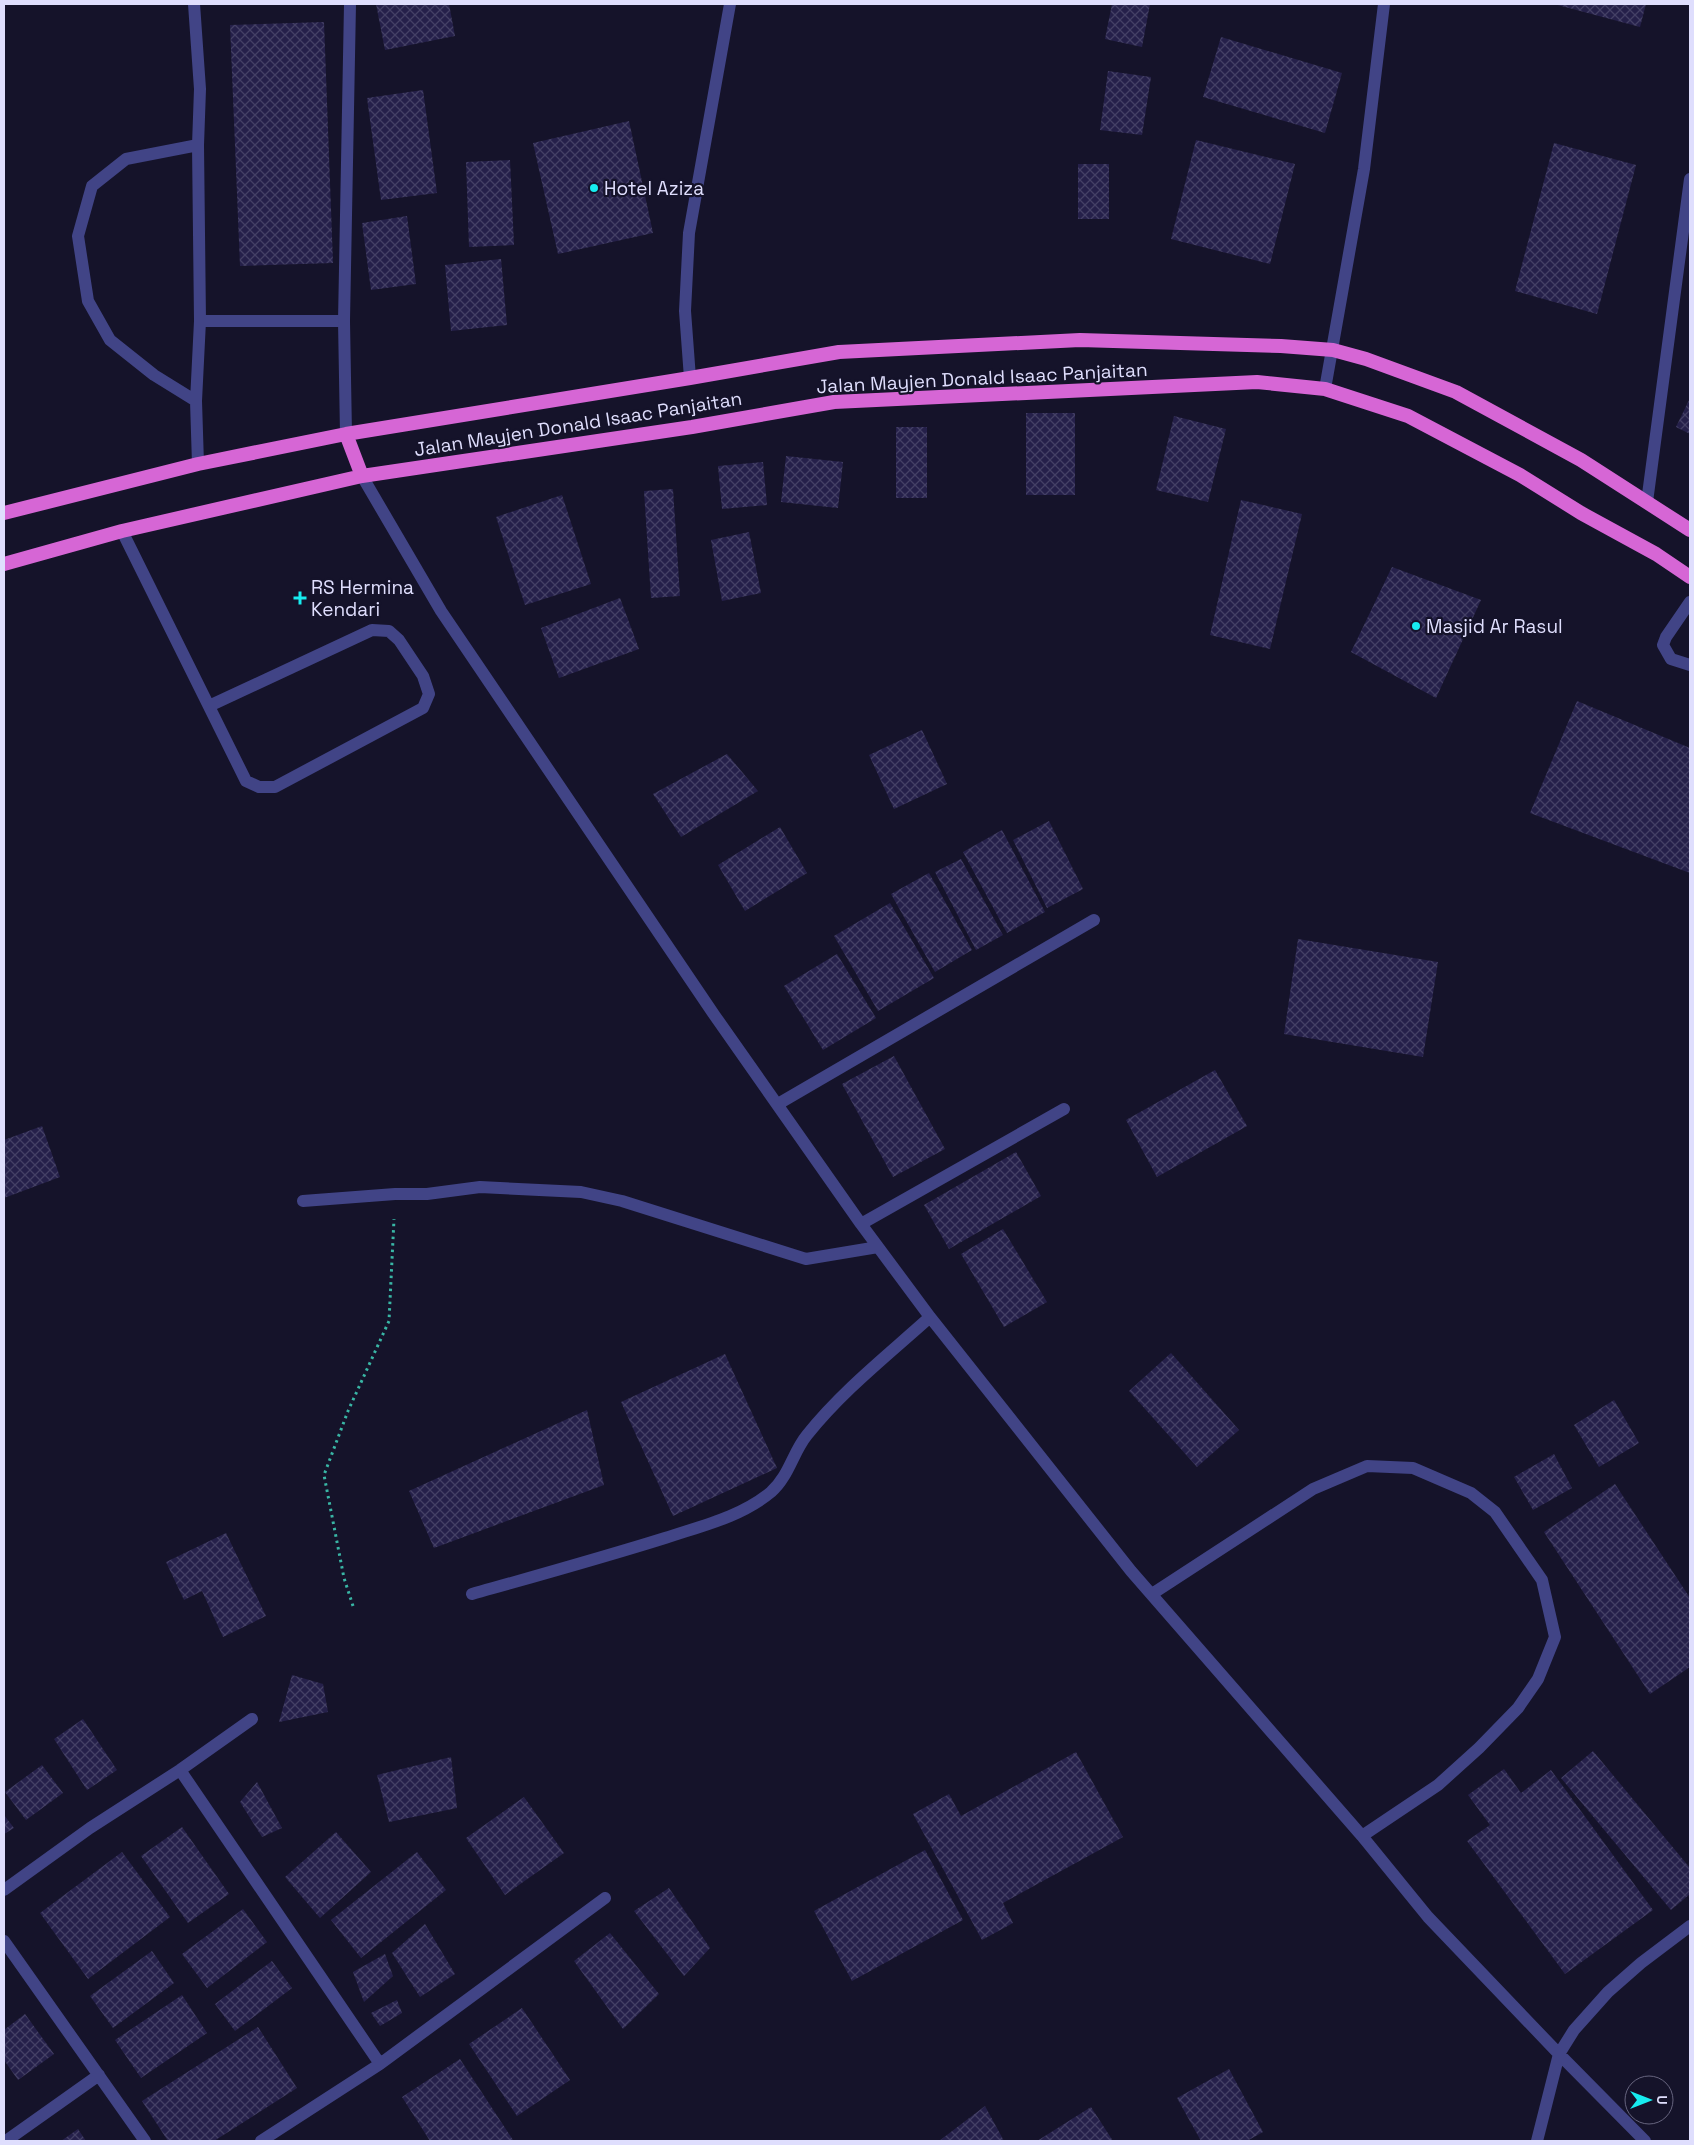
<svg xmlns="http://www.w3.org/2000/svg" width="1694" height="2145" viewBox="0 0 1694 2145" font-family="'Space Grotesk',sans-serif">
  <defs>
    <pattern id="building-cross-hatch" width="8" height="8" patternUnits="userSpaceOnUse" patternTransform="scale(1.25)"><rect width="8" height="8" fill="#25204a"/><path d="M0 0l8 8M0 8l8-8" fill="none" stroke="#444065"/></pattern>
  </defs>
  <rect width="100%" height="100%" fill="#15132a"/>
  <!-- building -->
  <path fill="url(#building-cross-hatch)" d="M376 4H449L455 36 385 50Z
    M1112 4H1150L1142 47 1105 39Z
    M1554 4H1646L1640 27Z
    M324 22 333 263 240 266 230 25Z
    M1221 37 1342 73 1325 133 1203 97Z
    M1108 71 1151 77 1142 135 1100 130Z
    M423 90 437 193 381 200 367 98Z
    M629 121 653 233 558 254 533 143Z
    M1196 140 1295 164 1270 264 1171 239Z
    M1554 143 1636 165 1597 314 1515 291Z
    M510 160 514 245 469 247 466 162Z
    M1078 164H1109V219H1078Z
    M407 216 416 284 371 290 362 223Z
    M501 259 507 325 451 331 445 265Z
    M1690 398V434L1676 427Z
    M1026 413H1075V495H1026Z
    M1174 416 1226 429 1208 502 1156 490Z
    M896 427H927V498H896Z
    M786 456 843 462 838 508 781 502Z
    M763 462 767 505 722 509 718 466Z
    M673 489 680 596 651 598 644 491Z
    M562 495 591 584 525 605 496 517Z
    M1241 500 1302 514 1270 649 1210 635Z
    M749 532 761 593 722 601 711 540Z
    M1392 567 1481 600 1436 698 1351 652Z
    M620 598 639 649 559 678 541 628Z
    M1577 701 1690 748V873L1530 813Z
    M922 730 947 784 894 809 869 755Z
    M727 754 758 791 681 837 653 794Z
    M1049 821 1083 889 1047 908 1013 840Z
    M780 827 807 873 745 911 718 865Z
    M1002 830 1045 912 1007 933 963 852Z
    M961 859 1003 935 976 950 935 872Z
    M929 873 972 950 935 972 891 894Z
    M890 903 934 978 878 1011 834 936Z
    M1298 939 1438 962 1423 1057 1284 1034Z
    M837 954 876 1018 823 1050 784 986Z
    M894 1056 945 1149 893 1177 842 1084Z
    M1215 1070 1247 1126 1157 1177 1126 1120Z
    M42 1126 60 1177 4 1198V1140Z
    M1016 1152 1041 1196 949 1249 924 1205Z
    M1003 1229 1047 1302 1004 1327 961 1254Z
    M1171 1353 1239 1430 1197 1467 1129 1391Z
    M725 1354 777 1468 673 1516 621 1402Z
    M1614 1400 1639 1443 1599 1467 1574 1425Z
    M587 1410 604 1485 434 1548 409 1491Z
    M1554 1454 1572 1488 1533 1510 1514 1477Z
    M1615 1484 1690 1598V1667L1650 1694 1544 1532Z
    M226 1533 266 1616 223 1637 202 1591 184 1600 166 1562Z
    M292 1675 323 1684 328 1712 279 1722Z
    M83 1719 117 1770 87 1790 54 1739Z
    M1593 1751 1690 1868V1894L1671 1910 1561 1778Z
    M1076 1752 1123 1837 1003 1903 1013 1923 982 1940 913 1814 949 1794 961 1816Z
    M451 1757 457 1808 389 1822 377 1775Z
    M42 1765 63 1793 26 1820 5 1792Z
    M1504 1769 1521 1793 1551 1770 1653 1910 1565 1974 1467 1841 1490 1825 1468 1795Z
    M257 1782 282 1828 262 1837 240 1802Z
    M524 1797 564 1853 505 1895 466 1838Z
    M4 1815 14 1828 4 1834Z
    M182 1827 229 1894 188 1923 141 1856Z
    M336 1832 371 1872 320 1918 285 1877Z
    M925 1850 963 1920 852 1981 814 1911Z
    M122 1852 170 1917 88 1979 40 1913Z
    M417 1852 446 1890 361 1958 331 1920Z
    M669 1888 710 1948 684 1976 634 1911Z
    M243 1909 267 1942 207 1988 182 1954Z
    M425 1924 455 1974 420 1997 392 1953Z
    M610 1933 659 1994 623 2029 574 1961Z
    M152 1951 174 1983 113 2028 90 1996Z
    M385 1954 393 1976 364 2002 353 1972Z
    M272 1961 292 1988 235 2031 215 2004Z
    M182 1995 207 2033 141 2078 115 2040Z
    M397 2000 402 2013 380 2026 371 2013Z
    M522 2008 570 2080 517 2116 469 2044Z
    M25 2014 54 2054 18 2080 4 2060V2030Z
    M258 2027 297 2088 214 2141H168L142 2101Z
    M460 2059 513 2140 512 2141H430L402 2097Z
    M1229 2069 1263 2132 1247 2141H1201L1177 2098Z
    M985 2106 1004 2141H939Z
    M1091 2107 1113 2141H1037Z
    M78 2129 86 2141H61Z"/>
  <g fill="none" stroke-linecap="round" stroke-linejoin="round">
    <!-- path -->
    <path stroke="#39b6a5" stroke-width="3" stroke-dasharray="2.5 4" stroke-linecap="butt" d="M353 1606 344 1578 324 1475 348 1411 389 1321 394 1219"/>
    <!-- service -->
    <path stroke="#414486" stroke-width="12" d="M194 4 200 89 198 145 200 321H344
      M196 401 154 375 110 340 88 301 78 236 92 186 126 159 198 145
      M198 464 196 401 200 321
      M1647 502 1690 179
      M122 531 246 781 259 787H275L423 708 429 694 423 676 399 640 389 631 372 630 209 706
      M1690 602 1666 637 1663 645 1671 659 1690 665"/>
    <!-- minor -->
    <path stroke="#414486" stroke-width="12" d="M690 378 685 311 689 233 730 4
      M1325 389 1364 169 1384 4
      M346 434 344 321 350 4
      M362 476 441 611 715 1016 861 1224 930 1317 1131 1571 1362 1836 1428 1917 1559 2054 1645 2141
      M778 1104 1094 920
      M303 1201 395 1194H427L480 1187 581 1192 622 1201 806 1259 878 1247
      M861 1224 1064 1109
      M472 1594C536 1576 601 1558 665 1538 701 1526 741 1517 771 1492 789 1476 793 1452 807 1435 843 1390 888 1355 930 1317
      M1152 1594 1313 1489 1367 1466 1413 1468 1471 1493 1495 1512 1542 1580 1555 1637 1538 1679 1518 1708 1479 1748 1438 1785 1362 1836
      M180 1770 380 2064
      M4 1890 90 1828 180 1770 252 1719
      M4 1941 145 2141
      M6 2141 99 2075
      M261 2141 380 2064 605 1898
      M1537 2141 1559 2054 1574 2030 1608 1992 1641 1963 1690 1926"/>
    <!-- trunk -->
    <path stroke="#d666d5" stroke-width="14" d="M346 434 362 476
      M4 513 198 464 346 434 690 378 839 352 1080 340 1281 346 1333 350 1366 359 1456 392 1581 460 1690 530
      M4 564 122 531 362 476 692 427 834 402 1257 382 1325 389 1408 416 1520 475 1581 513 1656 554 1690 577"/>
  </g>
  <!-- markers -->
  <g fill="#17ecf0" stroke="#15132a" stroke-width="2">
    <circle cx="594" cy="188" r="5"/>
    <path d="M297.5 590.5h5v5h5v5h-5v5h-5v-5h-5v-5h5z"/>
    <circle cx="1416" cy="626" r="5"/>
  </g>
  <g text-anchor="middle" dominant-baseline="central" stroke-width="4.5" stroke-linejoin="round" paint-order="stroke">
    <!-- poi labels -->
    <g font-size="19" fill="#dfdefd" stroke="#15132a" text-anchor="start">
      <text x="604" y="188">Hotel Aziza</text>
      <text x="311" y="587">RS Hermina<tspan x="311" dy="22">Kendari</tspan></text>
      <text x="1426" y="626">Masjid Ar Rasul</text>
    </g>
    <!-- street labels -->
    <g font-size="19" fill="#dfdefd" stroke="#15132a">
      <text transform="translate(982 378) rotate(-3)">Jalan Mayjen Donald Isaac Panjaitan</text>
      <text transform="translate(578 424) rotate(-9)">Jalan Mayjen Donald Isaac Panjaitan</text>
    </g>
  </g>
  <!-- border -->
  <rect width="1694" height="2145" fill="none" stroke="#dfdefd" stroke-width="10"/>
  <!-- north arrow -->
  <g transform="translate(1649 2100) rotate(90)"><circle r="24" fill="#15132a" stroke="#66647e"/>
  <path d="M0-4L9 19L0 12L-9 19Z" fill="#17ecf0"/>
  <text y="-8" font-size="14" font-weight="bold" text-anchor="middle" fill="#dfdefd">U</text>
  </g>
</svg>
